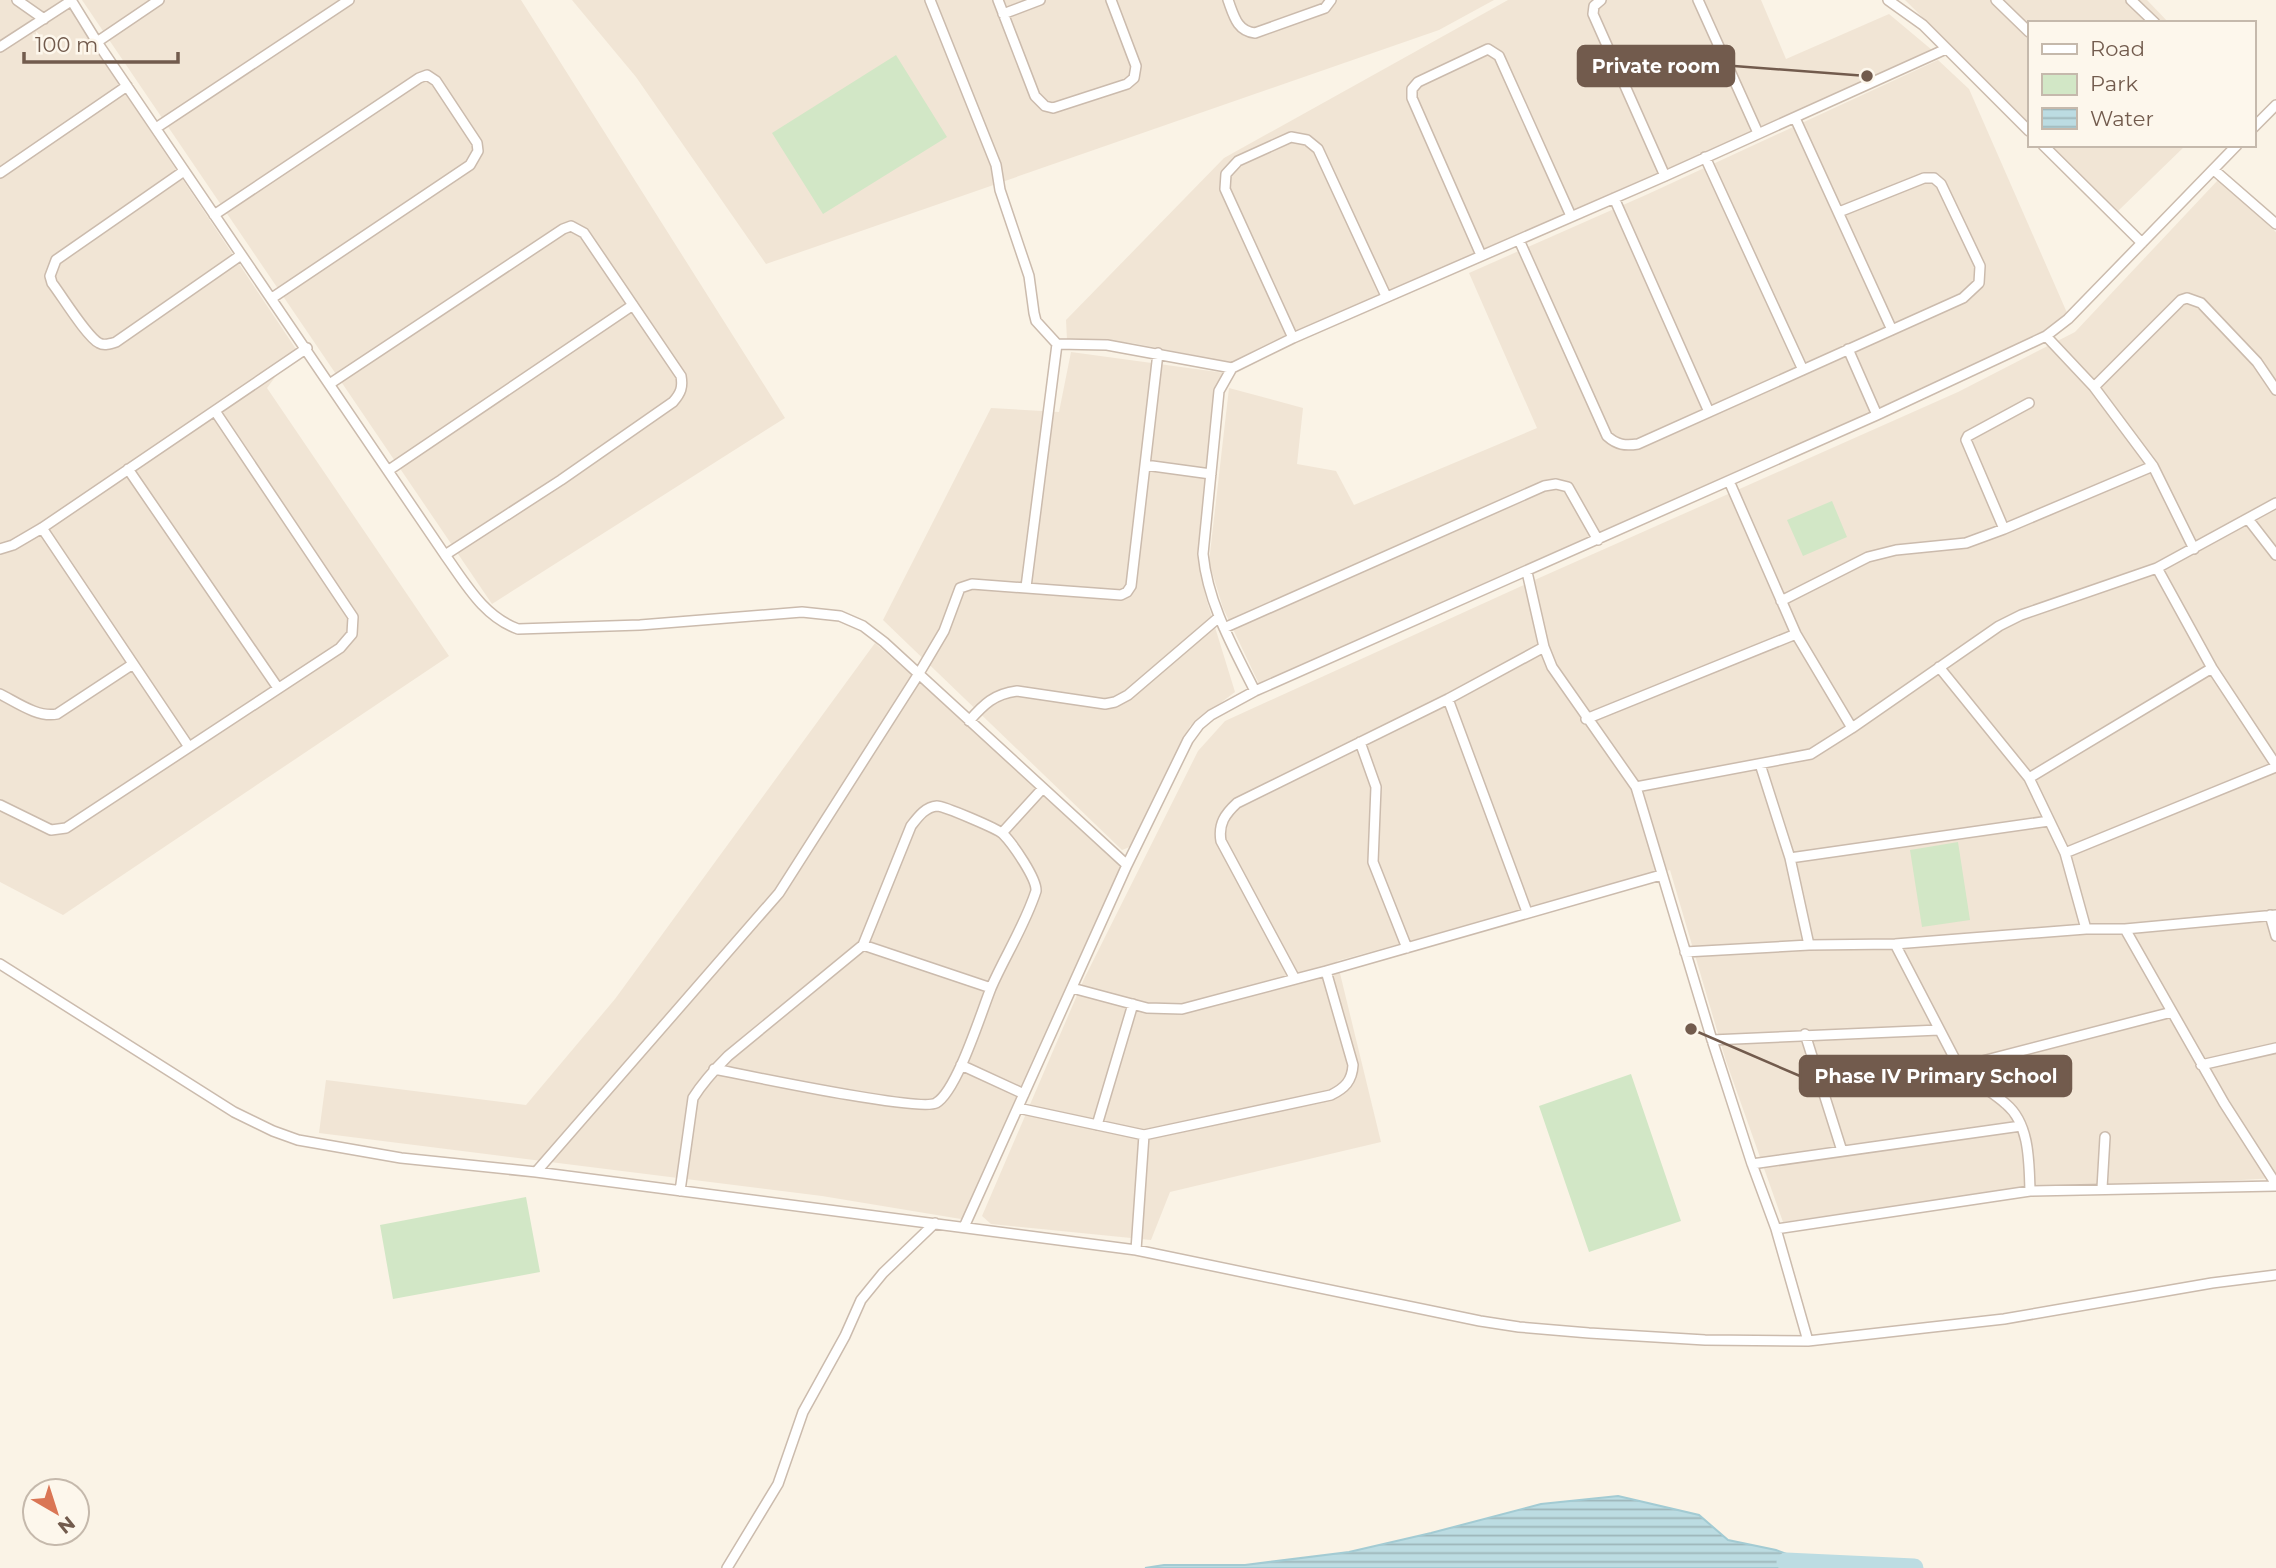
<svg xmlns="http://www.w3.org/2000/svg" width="2276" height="1568" viewBox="0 0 2276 1568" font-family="Montserrat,sans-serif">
  <defs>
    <pattern id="water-rules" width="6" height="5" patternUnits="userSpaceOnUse" patternTransform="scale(1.75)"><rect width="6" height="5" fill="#bcdce2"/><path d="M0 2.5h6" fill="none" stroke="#9db5b9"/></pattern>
  </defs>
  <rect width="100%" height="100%" fill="#faf3e6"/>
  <!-- residential -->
  <path fill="#f1e5d5" d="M0 0H68L76 20 296 349 267 388 449 656 63 915 0 882Z
    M82 0H521L785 418 492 604Z
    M572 0H1494L1439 30 766 264 636 77Z
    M1508 0H1761L1786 59 1889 14 1932 50 1676 168 1234 363 1132 343 1067 340 1066 320 1224 158Z
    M1905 0H2147L2169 23H2029V123Z
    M1938 60 1969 89 2068 315 2059 325 2021 346 1545 560 1259 684 1223 608 1209 562 1229 388 1303 408 1297 464 1336 471 1354 505 1537 428 1469 273 1648 194Z
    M2051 145H2186L2118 211Z
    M2218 180 2276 232V1178L2172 1184H2093L2005 1191 1783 1222 1726 1061 1670 870 1337 961 1381 1142 1170 1192 1151 1240 991 1224 982 1216 1084 979 1198 751 1225 721 1539 578 1958 392 2075 332Z
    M1071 352 1225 373 1219 389 1200 566 1206 598 1235 692 1190 726 1135 845 1122 850 883 620 991 408 1059 412Z
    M875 643 942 702 1114 861 1127 869 967 1220 822 1196 319 1133 326 1080 526 1105 615 999Z"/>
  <!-- park -->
  <path fill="#d2e7c6" d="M896 55 947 137 823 214 772 133Z
    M1832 501 1847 537 1803 556 1787 520Z
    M1958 842 1970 920 1922 927 1910 850Z
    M1631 1074 1681 1221 1589 1252 1539 1106Z
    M526 1197 540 1272 393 1299 380 1225Z"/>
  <!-- water -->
  <path fill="url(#water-rules)" stroke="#a3cbd3" stroke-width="2" d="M1618 1496 1699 1515 1728 1540 1776 1550 1825 1568H1145L1164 1565H1245L1349 1552 1431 1533 1541 1504Z"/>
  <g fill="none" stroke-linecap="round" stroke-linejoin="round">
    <!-- river -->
    <path stroke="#bcdce2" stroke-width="19" d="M1786 1562 1914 1568"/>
    <defs>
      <path id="minor" d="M17 0 44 19
        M71 0 97 42 445 555C466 584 483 616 518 629L640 625 802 612 840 616 863 626 884 642 1127 865
        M930 0 996 165 1000 190 1029 276 1034 313 1036 321 1057 344 1107 345 1232 368
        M998 0 1035 96 1045 106 1053 108 1127 84 1134 78 1136 66 1111 0
        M1228 0C1234 16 1237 31 1255 33L1325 8 1331 0
        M1601 0 1594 6 1593 14 1665 176
        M1698 0 1758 133
        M1888 0 1923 25 2029 131
        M1996 0 2029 32
        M2131 0 2155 23
        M1003 14 1040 0
        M97 42 159 0
        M0 47 71 1
        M1795 118 1892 330
        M156 128 349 0
        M2253 128 2276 105
        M2043 145 2142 243
        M1705 157 1803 370
        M2214 170 2276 224
        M184 171 56 260 50 276 52 283C62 296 87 337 99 343 104 346 110 344 116 342L241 255
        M0 173 127 86
        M1614 198 1709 412
        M214 215 419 78 427 75 436 81 477 143 478 151 470 165 272 298
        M1519 240 1607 436C1617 445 1625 446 1638 444L1963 298 1979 283 1980 266 1941 184 1934 178H1924L1839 212
        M1481 255 1412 98V89L1418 82 1488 49 1499 56 1571 216
        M2046 336 2094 387 2181 300 2187 298 2201 303 2257 362 2276 390
        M1293 338 1225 189 1226 174 1238 161 1291 137 1307 140 1318 149 1386 296
        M1848 349 1877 415
        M331 383 563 229 571 226 584 233 681 376C683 387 681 393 673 402L561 480 445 555
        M2094 387 2153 466 2194 549
        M1145 465 1211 474
        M128 469 278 688
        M389 470 633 305
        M1729 481 1796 634 1852 728
        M2248 519 2276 555
        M42 528 189 747
        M2004 529 1966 440 1968 436 2029 403
        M0 549 13 545 42 528 307 348
        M2157 568 2212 668 2276 765
        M1527 572 1544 647 1552 667 1636 787 1712 1040 1752 1164 1776 1229 1808 1341
        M1026 587 1057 344
        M1781 601 1868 557 1896 550 1966 543 2004 529 2153 466
        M1224 628 1544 486 1556 484 1568 487 1598 540
        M1939 667 2029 778 2065 853 2086 929
        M1255 691C1233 647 1208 604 1203 554L1219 391 1232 368 1293 338 1665 176 1946 49
        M0 694C16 702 38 718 57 714L133 664
        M1448 699 1527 912
        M1586 719 1796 634
        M969 721C984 704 994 694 1017 691L1105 704 1115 702 1128 695 1218 618
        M1360 742 1376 787 1373 862 1407 948
        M1760 764 1790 858 1809 945
        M2029 778 2212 668
        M1636 787 1811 754 1852 728 1999 626 2021 615 2157 568 2276 503
        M0 805 51 830 66 828 340 648 352 634 353 617 215 411
        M1002 833 1043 788
        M2065 853 2276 767
        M1790 858 2049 821
        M2270 915 2276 936
        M2125 929 2224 1103 2276 1184
        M1895 944 1959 1067C1973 1082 1990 1090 2006 1104 2030 1124 2029 1163 2030 1191
        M863 945 991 988
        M1685 952 1809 945 1895 944 2086 929H2125L2276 915
        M0 964 234 1112 273 1131 298 1140 401 1158 536 1172 1136 1250 1480 1321 1519 1327 1589 1333 1705 1340 1808 1341 2004 1319 2212 1283 2276 1275
        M1295 979 1221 841C1218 824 1225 814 1237 803L1448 699 1544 647
        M1072 988 1147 1008 1182 1009 1326 971 1661 875
        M1805 1034 1842 1151
        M1712 1040 1939 1030
        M961 1065 1024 1094
        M2201 1065 2276 1048
        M1959 1067 2172 1012
        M1018 1108 1144 1135 1331 1095C1345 1088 1352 1081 1353 1065L1326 971
        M1097 1125 1133 1004
        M1752 1164 2021 1126
        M536 1172 779 893 918 675 944 631 960 588 972 584 1121 595 1127 592 1131 586 1158 353
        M2102 1188 2105 1137
        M680 1191 693 1098C703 1082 715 1069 728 1056L863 945 911 826C918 817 925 807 937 806 944 806 998 829 1003 834 1013 844 1037 879 1036 891 1025 925 1005 956 991 988 981 1013 957 1091 936 1103 919 1112 745 1075 714 1069
        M964 1227 1127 865 1188 740 1199 725 1211 715 1255 691 1877 415 2046 336 2068 319 2237 145
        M1776 1229 2030 1191 2276 1186
        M1136 1250 1144 1135
        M727 1568 778 1484 803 1412 845 1336 861 1300 883 1273 935 1223"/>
    </defs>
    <!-- minor casing -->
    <use href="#minor" stroke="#cbbbad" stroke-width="12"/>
    <!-- minor -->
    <use href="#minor" stroke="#fff" stroke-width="9"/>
  </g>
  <!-- callouts -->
  <path fill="none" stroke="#725b4d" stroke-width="2.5" d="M1867 76L1734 66M1691 1029L1800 1076"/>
  <g fill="#725b4d" stroke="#fdf7ec" stroke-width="2.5">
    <circle cx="1867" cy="76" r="7"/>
    <circle cx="1691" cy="1029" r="7"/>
  </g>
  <g fill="#725b4d" stroke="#725b4d" stroke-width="2.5">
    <rect x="1578" y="46" width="156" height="40" rx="7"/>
    <rect x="1800" y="1056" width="271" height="40" rx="7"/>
  </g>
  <g font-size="19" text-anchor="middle" font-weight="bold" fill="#fff">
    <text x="1656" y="73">Private room</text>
    <text x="1936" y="1083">Phase IV Primary School</text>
  </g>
  <!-- legend -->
  <rect x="2028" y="21" width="228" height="126" fill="#fdf7ec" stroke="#c5b9ac" stroke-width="2"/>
  <rect x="2042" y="44" width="35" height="10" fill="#ffffff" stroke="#c5b9ac" stroke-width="2"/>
  <text x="2090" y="56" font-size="21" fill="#725b4d">Road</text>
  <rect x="2042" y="74" width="35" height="21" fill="#d2e7c6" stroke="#c5b9ac" stroke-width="2"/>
  <text x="2090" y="91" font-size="21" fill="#725b4d">Park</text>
  <rect x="2042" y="108" width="35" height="21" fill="url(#water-rules)" stroke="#c5b9ac" stroke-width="2"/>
  <text x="2090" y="126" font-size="21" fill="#725b4d">Water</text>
  <!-- north arrow -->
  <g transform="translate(56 1512) rotate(141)"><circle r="33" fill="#fdf7ec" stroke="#c5b9ac" stroke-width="2"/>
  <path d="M0-5L12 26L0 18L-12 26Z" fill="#da7655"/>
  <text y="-10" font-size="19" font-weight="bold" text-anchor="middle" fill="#725b4d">N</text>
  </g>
  <!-- scale -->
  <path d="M24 52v10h154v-10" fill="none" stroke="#725b4d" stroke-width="3.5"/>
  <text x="35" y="52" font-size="21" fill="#725b4d" stroke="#fdf7ec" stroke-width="5" paint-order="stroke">100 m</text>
</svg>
